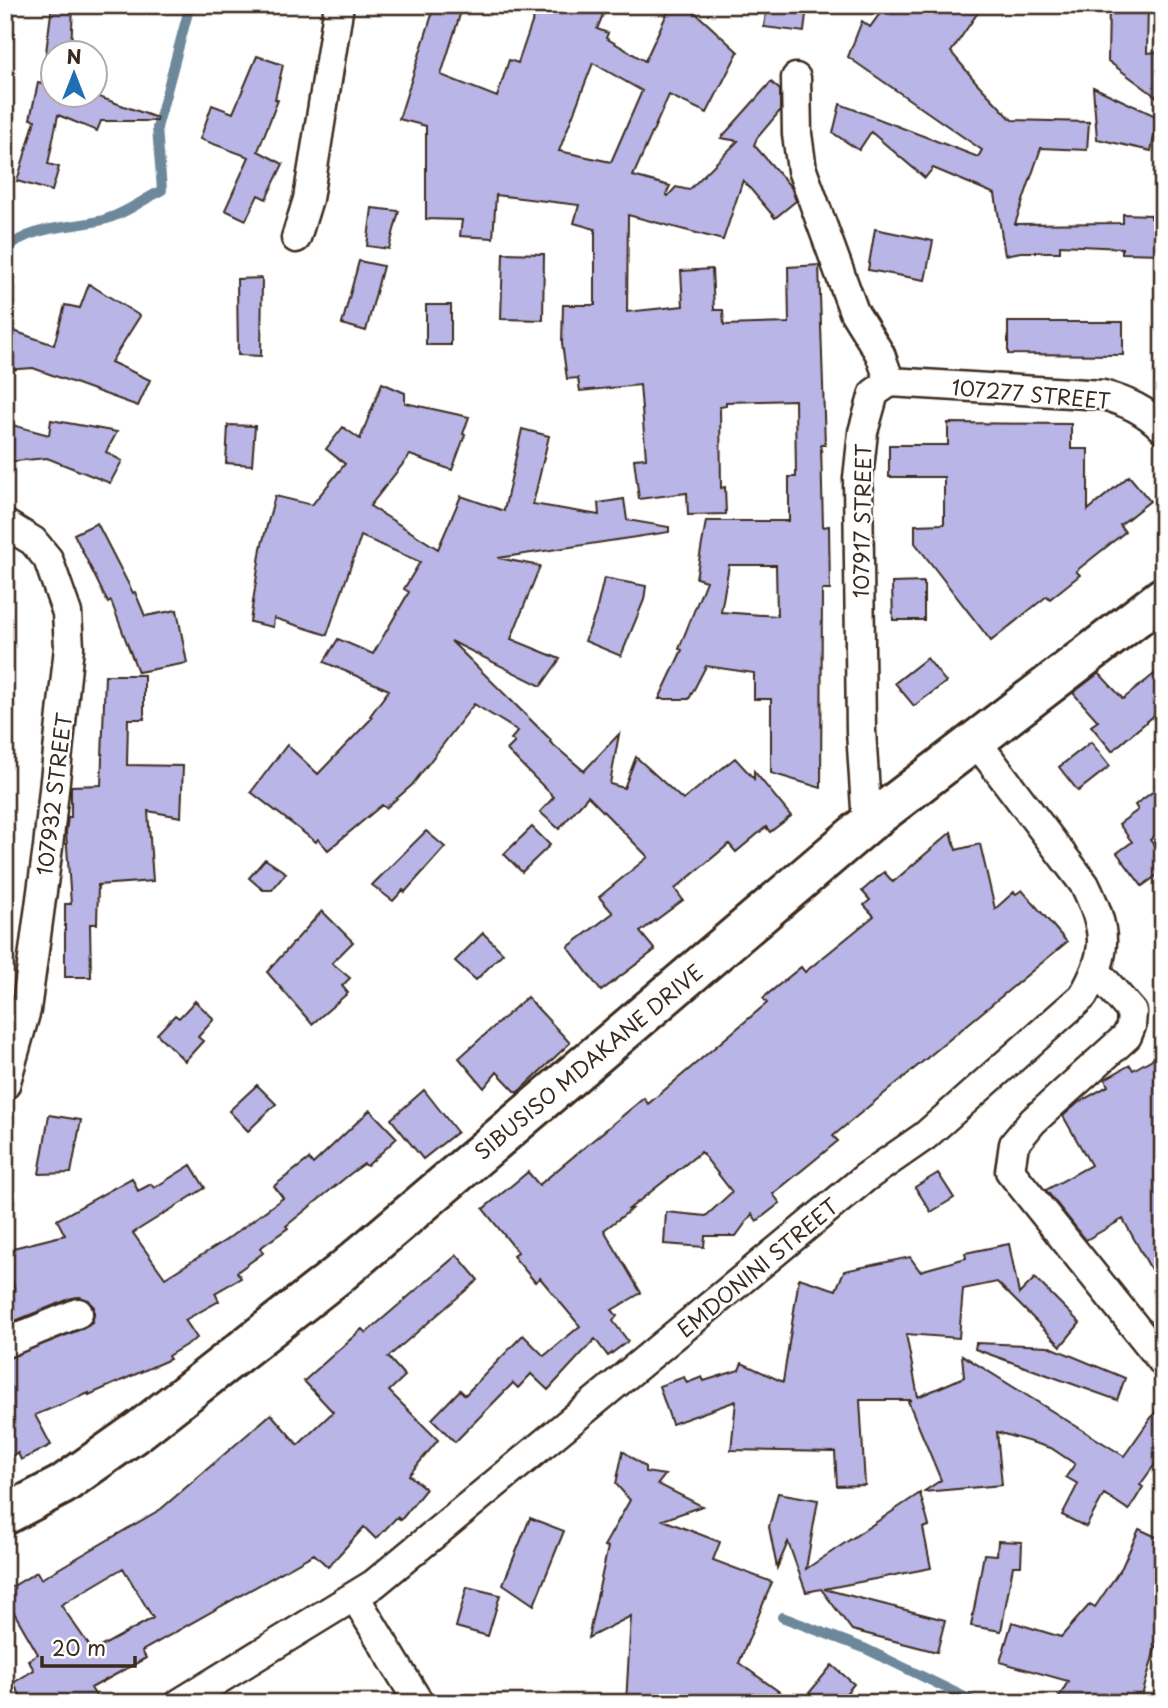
<svg xmlns="http://www.w3.org/2000/svg" width="1168" height="1708" viewBox="0 0 1168 1708" font-family="'Playpen Sans',sans-serif">
  <rect width="100%" height="100%" fill="#fff"/>
  <filter id="ink" filterUnits="userSpaceOnUse"><feTurbulence type="fractalNoise" baseFrequency=".0143" numOctaves="2"/><feDisplacementMap in="SourceGraphic" scale="14" xChannelSelector="R" yChannelSelector="G"/><feConvolveMatrix kernelMatrix="1 2 1 2 8 2 1 2 1" color-interpolation-filters="sRGB"/></filter>
  <g filter="url(#ink)">
    <g fill="none" stroke-linecap="round" stroke-linejoin="round">
      <!-- stream -->
      <path stroke="#6e889b" stroke-width="10" d="M5 249C37 224 67 229 103 220 123 215 143 200 162 190L157 128 190 5
        M782 1617 866 1649 977 1703"/>
    </g>
    <!-- building -->
    <path fill="#b9b5e6" stroke="#3b2a1e" stroke-width="2" fill-rule="evenodd" d="M52 5H73L71 52H52V94H91L157 118V121H101L97 131 58 115 48 164 59 167 52 191 17 181 35 120 30 119 38 83 42 84Z
      M435 5H463L441 75 497 97 509 60 518 63 538 5H607L597 29 608 33 606 38 645 61 671 5H687L738 52 707 113 669 95 633 176 670 186 666 194 668 196 676 187 689 190 738 141 721 138 771 82 780 90V111L757 138 754 145 791 187 796 201 775 218 743 180 723 240 628 215 627 312 683 306 681 271 712 269 714 310H723L724 325 789 323 788 267 819 265 825 445H821L823 527 829 526 830 590H822L821 788 771 773V699H754V673L706 666 689 699H659L682 650 679 649 706 581 696 578 706 521H789V477H796L795 400 726 402V406L720 407 721 488 725 487 726 514 688 515 687 493 639 499 634 459 646 458 640 385 580 391 578 378 567 379 562 343 563 305H595V229L574 223 579 205 496 195 493 238 460 236 462 220 426 219V126L399 119ZM593 63 642 91 611 162 559 151ZM729 565H776L777 616 721 612Z
      M767 5H807L804 32 764 27Z
      M886 5H983L951 52 976 82 1012 120 1089 122 1087 150 1041 148 1015 224 1123 223V214L1151 215V218H1163V254L1122 253V248L1060 245V252H1021L1005 255 995 194 933 168 925 178 871 132 859 150 833 133 840 104 978 157 982 150 848 57 862 21 870 27Z
      M1109 5H1148L1147 53 1160 52 1162 101 1108 61Z
      M257 56 283 65 275 99 278 100 258 151 283 164 266 199 258 195 246 220 225 210 249 157 200 139 212 105 233 113Z
      M1093 87 1158 117 1151 151 1097 139Z
      M372 208 399 211 389 249 367 246Z
      M875 229 933 241 925 280 868 270Z
      M503 253 544 254 543 320 501 319Z
      M359 261 383 266 366 331 342 324Z
      M262 278 261 356 238 355 237 279Z
      M89 284 140 316 111 362 150 380 138 406 33 368 5 370V328L54 345 65 305 80 308Z
      M426 305H451V345H426Z
      M1008 322H1123V355L1008 354Z
      M382 383 405 393V403L469 417 463 434 465 435 452 470 410 455 370 506 438 549 461 496 504 511 522 429 549 436 533 504 599 515 598 503 624 499 627 520 669 527V532L498 558 540 566 511 639 560 659 541 686 451 641 551 740 550 742 584 771 619 734 610 784 624 788 636 757 683 800 735 758 754 779V771L791 816 770 832 766 827 736 852 729 844 675 889 683 900 640 932 655 950 601 991 568 947 613 913 599 897 648 857 588 796 559 829 540 812 554 797 507 750 515 742 511 739 518 731 474 704 412 785 386 808 382 805 328 850 318 839 316 842 251 792 287 745 318 774 372 718 370 716 389 690 324 662 338 639 373 654 409 592 404 589 420 562 361 536 327 635 274 618 273 627 250 622 261 548 275 496 312 505 345 464 326 449 343 427 360 439Z
      M51 420 117 432 106 452 122 461 110 483 47 458 5 462V423L49 435Z
      M948 423 1071 424V449H1088V510L1129 476 1150 501 1120 525 1125 532 1076 571 1080 575 1050 599 1047 596 991 641 915 543V525L944 524V477H889V445H948Z
      M228 425 255 426 252 465 226 463Z
      M97 523 133 593 135 592 145 616 177 610 187 663 138 672 111 601 108 603 74 534Z
      M604 578 646 586 644 600 621 656 585 641 596 612Z
      M924 582V620H893L892 583Z
      M927 658 946 682 914 706 895 683Z
      M1163 667V708L1112 751 1091 726 1098 721 1073 693 1099 673 1123 699Z
      M105 675H144V719H128L127 765 183 766 181 817 148 811 153 881 98 885 97 924H90L91 977H65V904H71L66 832 68 817H71V786L101 785Z
      M1091 742 1110 766 1078 791 1059 767Z
      M1163 784V842L1157 834 1150 840 1163 857V871L1142 886 1117 853 1132 842 1119 824 1138 810 1135 805Z
      M532 827 550 845 522 872 504 854Z
      M426 831 445 847 405 892 403 890 393 901 372 885Z
      M951 832 956 850 980 844 995 909 1014 892 1016 894 1022 890 1067 942 833 1136 838 1141 773 1194 780 1203 757 1221 752 1214 736 1236H705L704 1247 664 1244 666 1212 706 1216 732 1192 701 1152 629 1209H632L604 1230 641 1293 612 1310 617 1316 613 1321 628 1341 608 1356 595 1339 548 1390 531 1374 518 1388 513 1383 455 1442 432 1419 460 1390 465 1395 523 1335 544 1356 580 1326 540 1278 535 1282 513 1256 518 1252 483 1209 528 1172 539 1185 644 1098 648 1104 767 1003 763 998 801 967 805 972 874 916 864 905 870 900 862 891 884 872 893 882Z
      M265 859 286 873 272 890H263L249 878Z
      M322 911 353 942 332 963 350 978 342 986 348 993 312 1024 267 972Z
      M483 933 503 953 476 980 455 961Z
      M527 997 570 1043 517 1093 497 1072 484 1088 459 1058Z
      M195 1001 214 1019 198 1037 203 1041 185 1061 157 1034 175 1015 179 1018Z
      M1163 1053V1291L1123 1219 1086 1240 1046 1190 1091 1165 1063 1116 1079 1102 1108 1086 1105 1079 1130 1065 1133 1070Z
      M257 1085 276 1104 248 1131 229 1111Z
      M424 1090 457 1132 423 1159 391 1119Z
      M370 1110 397 1138 367 1166 364 1164 350 1174 286 1226 288 1228 260 1248 263 1253 237 1272 241 1278 215 1293 219 1301 185 1320 197 1338 168 1356 170 1359 89 1395V1393L35 1415 51 1445 21 1460 18 1453 5 1460V1359L84 1328 92 1323 94 1315V1307L89 1300 80 1297 72 1298 5 1325V1293L15 1291 5 1250 65 1235 57 1220 132 1178 138 1191 151 1184 154 1188 191 1165 205 1188 133 1233 165 1278 226 1240 283 1198 274 1186 309 1159 313 1164Z
      M49 1115 81 1120 71 1173 39 1174Z
      M938 1173 954 1198 931 1212 915 1187Z
      M1009 1244 1019 1294 1035 1278 1080 1323 1061 1346 997 1282 963 1289 959 1338 906 1334 918 1397 964 1377 962 1355 1124 1456 1163 1401V1453L1140 1485 1143 1487 1129 1510 1104 1494 1086 1527 1062 1515 1078 1484 1066 1477 1075 1464 1051 1448 997 1432 1002 1485 923 1492 941 1480 908 1401 912 1400H860L865 1485 837 1486 835 1452 731 1450 736 1401 672 1424 659 1386 684 1377 687 1383 702 1377 704 1381 739 1370 742 1363 783 1382 799 1278 836 1290 844 1271 910 1257 920 1271 966 1258 965 1253Z
      M457 1255 478 1280 388 1357 405 1376 389 1391 438 1440 409 1475 426 1489 401 1520 397 1517 376 1539 364 1527 328 1567 314 1554 142 1651 146 1658 91 1688 100 1703H25L13 1683 34 1670 28 1660 38 1654 5 1597V1591L37 1572 41 1579 161 1509 271 1414 298 1445 333 1412 304 1381 362 1329 366 1333ZM123 1568 153 1618 93 1651 61 1605Z
      M976 1343 1048 1346 1125 1378 1117 1400 975 1349Z
      M623 1451 645 1467V1472L665 1475 658 1484 702 1506 663 1520 720 1542 713 1560 772 1582 739 1663 795 1703H626L631 1616 588 1638 608 1547 604 1546 630 1500 616 1484Z
      M778 1493 818 1500 806 1569 920 1493 929 1526 923 1528 931 1568 824 1589 945 1620 937 1652 852 1630 821 1589 806 1592 788 1542 777 1568 769 1527Z
      M530 1518 564 1531 534 1605 503 1584Z
      M1139 1529 1163 1540V1620L1140 1703H1056L1068 1681 1000 1662 1012 1622 1061 1637 1090 1604 1095 1607 1122 1567Z
      M998 1541 1022 1542 1021 1566H1013L1001 1631 971 1626 984 1554 997 1555Z
      M467 1587 500 1595 488 1636 456 1627Z
      M832 1665 854 1684 838 1703H801Z"/>
    <g fill="none" stroke-linecap="round" stroke-linejoin="round">
      <defs>
        <path id="street" d="M796 78 797 134 802 170 854 312 880 354 890 382 874 393 863 432 858 478 861 731 867 824
          M296 238 308 199 339 5
          M890 382 1103 395C1127 402 1145 410 1163 428
          M5 524 33 541 48 559 67 613 69 647 48 847 26 1010 5 1085
          M1097 972 1132 1012 1131 1026 1127 1036 1033 1121 1014 1144 1010 1171 1163 1362
          M5 1343 78 1313
          M355 1597 419 1703
          M180 1703 374 1584 866 1177 925 1136 1083 996C1109 951 1107 931 1085 885L975 740"/>
        <path id="secondary" d="M5 1515 62 1485 141 1429 339 1274 867 824 1163 597"/>
      </defs>
      <!-- street casing -->
      <use href="#street" stroke="#3b2a1e" stroke-width="33"/>
      <!-- secondary casing -->
      <use href="#secondary" stroke="#3b2a1e" stroke-width="44"/>
      <!-- street -->
      <use href="#street" stroke="#fff" stroke-width="28"/>
      <!-- secondary -->
      <use href="#secondary" stroke="#fff" stroke-width="38"/>
    </g>
  </g>
  <g text-anchor="middle" dominant-baseline="central" stroke-width="5" stroke-linejoin="round" paint-order="stroke">
    <!-- street labels -->
    <g font-size="21" fill="#3b2a1e" stroke="#fff">
      <text transform="translate(1031 393) rotate(5)">107277 STREET</text>
      <text transform="translate(861 521) rotate(-89)">107917 STREET</text>
      <text transform="translate(53 794) rotate(-83)">107932 STREET</text>
      <text transform="translate(588 1061) rotate(-40)">SIBUSISO MDAKANE DRIVE</text>
      <text transform="translate(757 1267) rotate(-40)">EMDONINI STREET</text>
    </g>
  </g>
  <!-- margin -->
  <rect width="1168" height="1708" fill="none" stroke="#fff" stroke-width="28"/>
  <rect x="14" y="14" width="1140" height="1680" fill="none" stroke="#3b2a1e" stroke-width="2.5" filter="url(#ink)"/>
  <!-- north arrow -->
  <g transform="translate(74 74)"><circle r="33" fill="#ffffff" stroke="#b1aaa5" stroke-width="2"/>
  <path d="M0-5L12 26L0 18L-12 26Z" fill="#1f6fb2"/>
  <text y="-10" font-size="19" font-weight="bold" text-anchor="middle" fill="#3b2a1e">N</text>
  </g>
  <!-- scale -->
  <path d="M42 1656v10h93v-10" fill="none" stroke="#3b2a1e" stroke-width="3.5"/>
  <text x="52" y="1656" font-size="21" fill="#3b2a1e" stroke="#ffffff" stroke-width="5" paint-order="stroke">20 m</text>
</svg>
